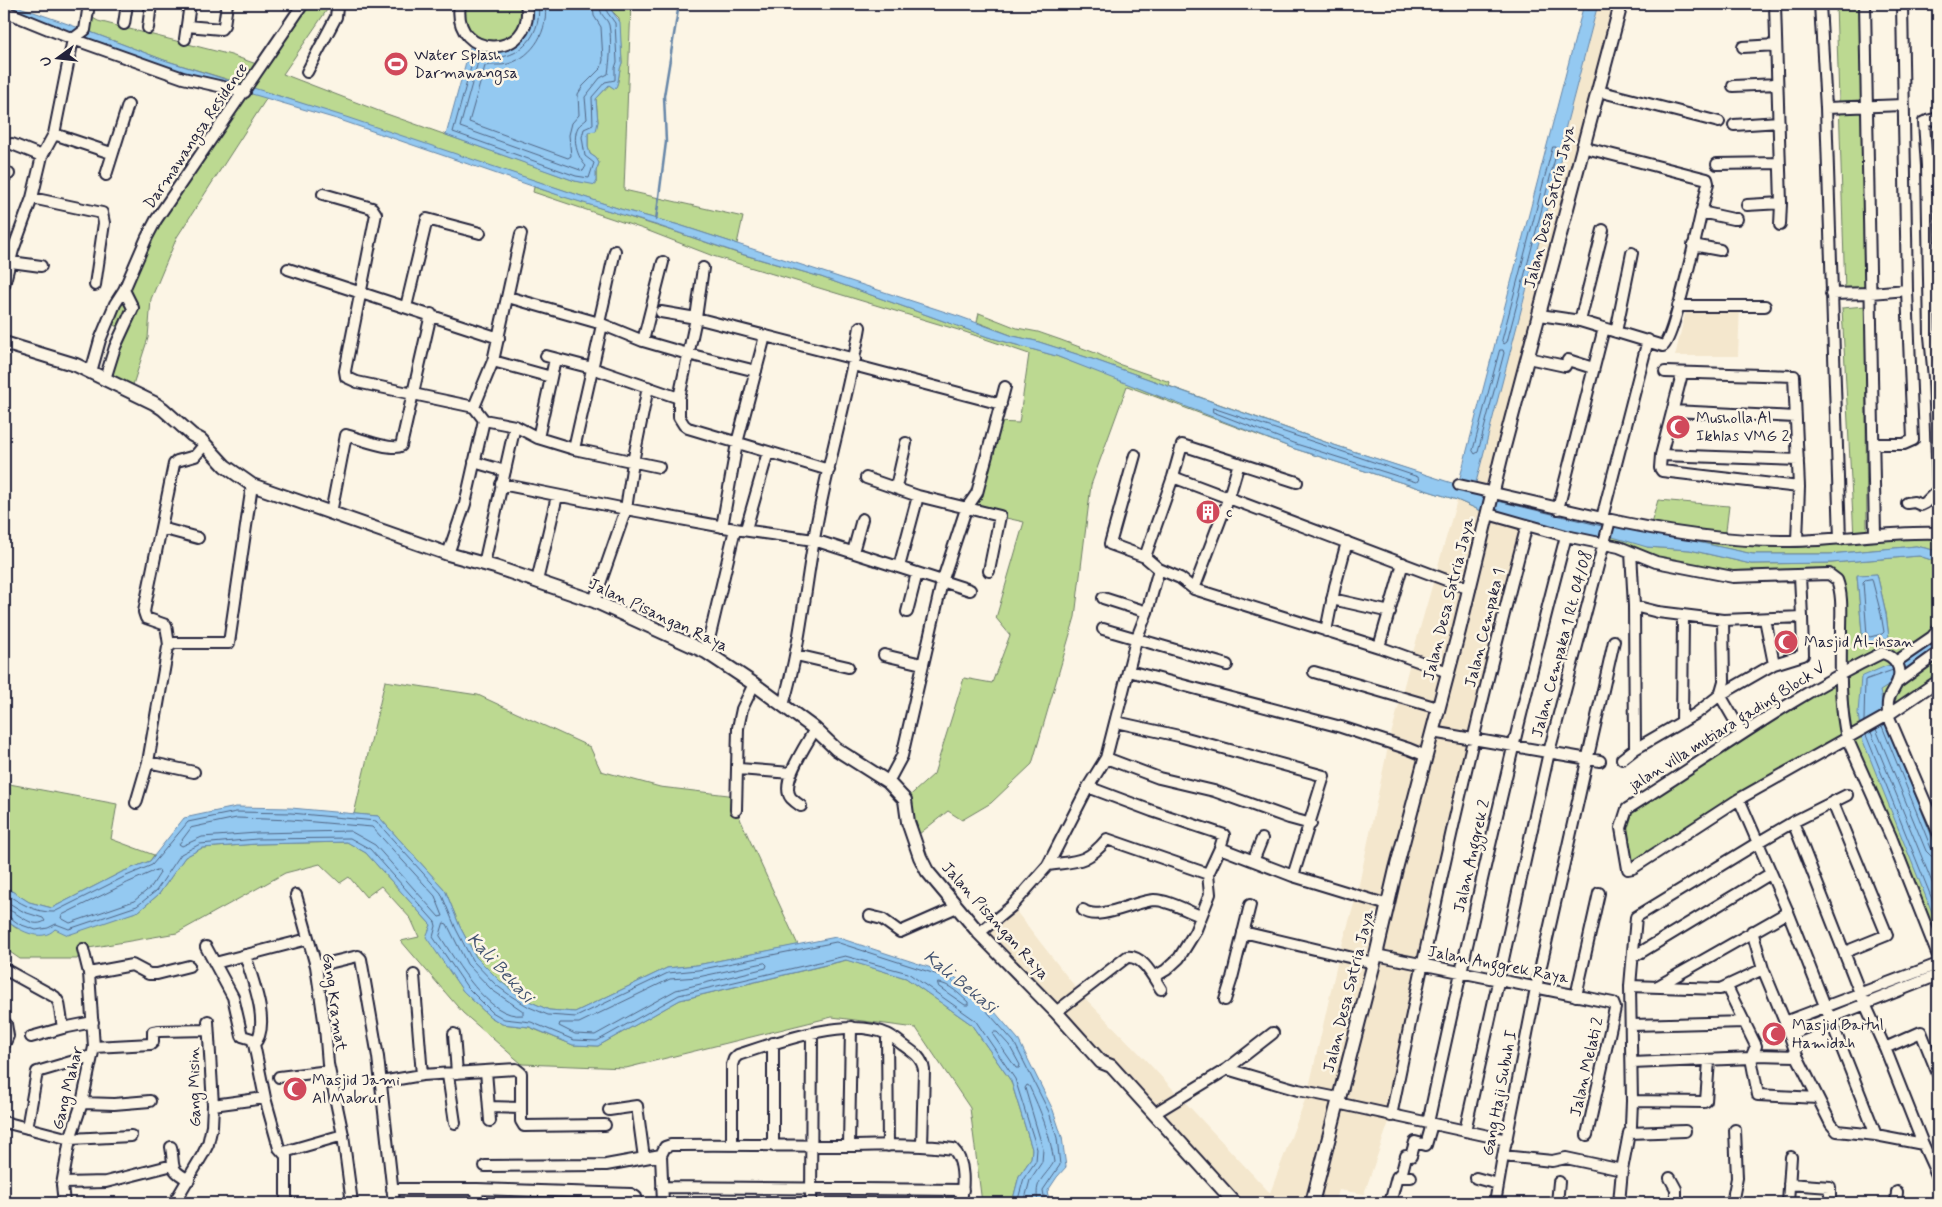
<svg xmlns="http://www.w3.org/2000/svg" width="1942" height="1207" viewBox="0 0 1942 1207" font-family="Mynerve,sans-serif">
  <rect width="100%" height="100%" fill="#fcf5e5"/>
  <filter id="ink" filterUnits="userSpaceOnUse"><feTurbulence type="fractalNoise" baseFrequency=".02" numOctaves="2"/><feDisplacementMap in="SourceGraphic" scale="10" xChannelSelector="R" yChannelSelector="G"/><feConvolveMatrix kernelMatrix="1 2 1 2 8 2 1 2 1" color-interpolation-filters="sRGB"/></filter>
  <g filter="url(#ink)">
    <!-- built -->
    <path fill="#f4e7cd" d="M1598 4H1621L1492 494 1474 489 1563 150 1561 145Z
      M1687 306H1740L1738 356H1675Z
      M1457 500 1488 514 1527 525 1391 1116 1364 1194 1339 1190 1335 1203H1235L979 933 1012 906 1080 993 1140 1054 1270 1193 1308 1092 1339 955 1357 894 1389 742 1411 659Z"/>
    <!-- green -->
    <path fill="#bcd991" stroke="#6f7e66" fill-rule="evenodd" d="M303 4H331L283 74 384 113 548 171 575 181 596 184V171L599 163 596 158 590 154 588 147V132L598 122 596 99 609 85 615 89C620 80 618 72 622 63L619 18 611 10V4H631L624 190 743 217 737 244 679 225 620 209 270 93 177 237 151 299 148 338 131 391 108 381 123 331 108 321 147 237 249 86 164 60 85 30 88 15 98 21 231 55 262 66Z
      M460 4H526L527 9 515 39 478 44 459 10Z
      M1836 4H1865L1871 293H1845Z
      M534 187 673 231 737 253 821 277 988 337 1056 356 1121 380 1164 399 1168 386 1095 360 1036 341 1013 336 977 322 979 313 1017 328 1038 332 1061 340 1098 354 1118 364 1170 382 1169 386 1328 443 1462 487 1650 527 1658 500 1729 506 1725 539 1854 537 1842 308 1865 306 1867 535 1938 533V551L1916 546 1830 554H1753L1632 528 1647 547 1690 550 1751 564 1831 563 1919 556 1938 562V681L1888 715 1938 832V956L1847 738 1633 868 1621 828 1627 809 1841 672 1840 595 1834 577H1733L1488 514 1457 500 1292 448 1127 386 1091 485 1075 617 1032 764 991 803 962 820 948 811 914 838 905 800 934 774 964 678 992 683 1010 635 996 618 1024 522 966 509 977 493 995 422 1019 423 1029 354 965 332 713 256 646 230 533 192ZM1877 574 1886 613 1889 638 1863 644 1857 576Z
      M385 681 478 695 590 747 601 771 660 787 737 796 736 810 798 945 697 965 667 968 575 1012 549 1010 531 1002 514 992 500 981 476 957 460 927 445 890 378 816 354 814Z
      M4 783 117 804 111 839 154 855 150 861 122 872 52 908 29 902 4 886Z
      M347 842 366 853 431 925 427 937 463 991 489 1016 502 1024 529 1027 573 1045 598 1046 680 1000 847 960 906 978 971 1024 1011 1081 1032 1149 1031 1159 1019 1176 1012 1203H982L970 1108 916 1028 832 1017 626 1068 522 1064 463 1013 401 941 419 937 411 919 381 886 366 897 349 877 340 883 320 864 285 873 177 933 83 949 77 959H20L4 948V919L16 928 55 929 106 921 139 911 159 894 185 857 202 848 257 844Z"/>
    <!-- water -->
    <path fill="#94c9f1" stroke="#6686a8" d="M4 4H11L85 30 164 60 346 117 620 209 679 225 961 317 1013 336 1036 341 1095 360 1328 443 1458 485 1584 4H1598L1561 145 1563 150 1474 490 1632 528 1753 554H1830L1916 546 1938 551V562L1919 556 1831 563 1751 564 1690 550 1647 547 1606 535 1603 544 1488 514 1457 500 1292 448 1056 356 988 337 821 277 738 253 659 226 564 197 340 120 245 92 183 78 4 11Z
      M526 4H611V10L620 22 622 63C618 72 620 80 615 89L609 85 596 99 598 122 596 131 588 132V147L590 154 596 158 599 163 596 171V185L575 181 446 135 472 40 494 47 521 33Z
      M1877 574 1886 614 1889 638 1863 644 1857 575Z
      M1938 635V650L1899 679 1880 691 1887 724 1938 852V927L1861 736 1858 713 1861 677 1886 666 1897 664Z
      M236 807 291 808 378 816 445 890 460 927 476 957 500 981 514 992 531 1002 549 1010 575 1012 667 968 697 965 836 937 950 974 968 986 988 1004 1018 1039 1053 1110 1062 1137 1066 1167 1057 1177 1047 1192 1050 1201 1048 1203H1012L1019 1176 1031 1159 1032 1149 1011 1081 971 1024 906 978 846 960 680 1000 598 1046 573 1045 530 1027 502 1024 489 1016 463 991 426 937 431 925 366 853 347 842 257 844 202 848 185 857 159 894 139 911 68 935 55 929C41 944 17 929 4 919V886L29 902 52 908 122 872 150 861 184 818Z"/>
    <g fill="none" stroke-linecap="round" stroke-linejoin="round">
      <!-- shore -->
      <path stroke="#506584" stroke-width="1" d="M538 4C542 26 529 50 506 56 497 59 487 56 479 58L460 127 583 171 586 166C577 157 572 139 578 127 580 124 584 122 587 119L585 97 600 78 608 74C610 59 612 41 609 25 606 16 600 18 600 4
        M545 4C549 30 534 56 508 64 500 66 492 64 485 66L469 122 568 158 571 156 569 135 572 123 579 115 578 94 583 86 601 68 603 60 601 27 594 16 593 4
        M476 49 453 132 576 176 589 178 594 163 585 156 582 137 584 129 593 125 592 97 605 82 615 80V68L617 62 615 23 607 12V4
        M1553 147H1556L1557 151 1507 342 1504 344 1502 341Z
        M1500 350H1503L1504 353 1478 452 1475 454 1473 451Z
        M1213 408 1418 477 1419 481 1416 482 1293 443 1213 412Z
        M1498 501 1602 526
        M1872 579 1881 614 1884 632 1882 634 1870 637 1867 635 1863 582 1865 580Z
        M1864 721 1865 680 1893 670
        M1882 726 1931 848 1938 851
        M1876 729 1926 851 1931 856 1938 858
        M1871 732 1938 897
        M1866 735 1938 914
        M237 818 291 820 372 827 435 896 443 916 439 917 375 845 350 831 257 833 202 837 182 846 179 844 191 828Z
        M157 870H159L160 873 151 887 134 901 70 923 61 918 62 915 127 883Z
        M4 893C19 902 35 913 54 912L124 877 152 865 188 822 236 812 291 813 376 821 441 893 456 929 472 960 496 985 511 996 529 1007 548 1015 576 1017 668 973 698 970 836 942 948 978 965 990 984 1008 1014 1042 1049 1112 1057 1138 1060 1165 1043 1190 1045 1203
        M4 900 24 912 43 918 45 921C30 930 18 910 4 909
        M4 915 8 916 19 924 36 930 48 928 56 924 69 929 137 906 156 891 181 854 200 844 257 839 350 838 370 849 435 922 436 926 433 937 467 987 492 1012 504 1019 531 1022 574 1040 597 1041 679 995 845 956 908 973 975 1020 1015 1079 1037 1149 1036 1161 1024 1178 1017 1203
        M444 923 447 924 467 964 492 990 523 1011V1015C489 1020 456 961 440 936Z
        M765 963 767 965 766 968 676 990 595 1035 575 1034 559 1026 560 1023H579L670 979 698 977Z
        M938 983C949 983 960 995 968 1002V1005H965L939 987Z
        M994 1032H997L1009 1045 1020 1065 1019 1068H1016L993 1035Z
        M1024 1203 1030 1180 1042 1162 1043 1149 1025 1088 1027 1085 1029 1086C1041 1111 1050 1134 1054 1162 1043 1180 1034 1180 1038 1203"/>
      <!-- stream -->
      <path stroke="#6686a8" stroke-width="2.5" d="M656 220 666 142 664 96 679 4"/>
      <defs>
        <path id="minor" d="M460 4C451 62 537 59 526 4
          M1775 4 1781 203 1780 225
          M1820 4 1826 108 1840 539
          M1865 4 1875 535
          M4 11 73 39 183 78 245 92
          M124 24 127 4
          M187 26 221 29 224 25 227 4
          M148 28 151 4
          M185 39 190 4
          M1743 47 1776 45
          M307 72 336 17 337 8 335 4
          M1733 86 1777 84
          M1598 91 1719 122
          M1826 108 1903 105
          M1938 118 1924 122 1927 166 1930 336 1934 378 1938 487
          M1734 125 1779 122
          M54 134 111 153
          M12 144 42 156
          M1717 164 1780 163
          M1927 166 1938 162
          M4 170 9 174
          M106 175 128 105
          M323 194 372 208 376 214 345 371 346 377 357 382 474 407
          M32 198 102 213 104 223 95 285
          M1747 205 1781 203
          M1701 212 1733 219H1737
          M1693 245 1720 250
          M11 262 41 266
          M703 268 696 318 679 398V417L684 425 688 428 829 470
          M288 269 499 338
          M4 285 13 250 32 198 42 156 54 134 73 39 85 30 89 4
          M1831 294 1871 293 1907 290
          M508 297 599 323 643 341 688 354 756 371
          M1678 306H1765
          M406 307 427 219 480 233
          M661 312 696 318 855 359
          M1540 315 1580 321 1663 346C1674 341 1703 205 1708 183L1707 179 1582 147
          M1580 321 1603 230
          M599 323 615 251
          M1616 332 1632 253
          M1648 340 1602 518C1664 532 1727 542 1790 541 1840 541 1889 531 1938 533
          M643 341 663 262
          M546 356 592 368 679 398
          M1528 358 1565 366 1568 360 1593 368
          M493 361 551 377
          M853 365 1001 404
          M91 372 100 340 115 304 124 290 147 237 156 220 303 4
          M1665 372 1794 376 1799 487 1797 541
          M1682 374 1661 455 1660 468 1662 471 1799 487
          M105 379 115 347 133 308 124 290
          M1673 411 1795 417
          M484 420 515 426 538 438 574 449 659 467
          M538 438 555 359
          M1875 444H1904L1913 440 1907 290 1902 4
          M574 449 602 325
          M1135 455 1110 544 1145 557 1159 569 1180 578 1194 589 1379 647 1448 672
          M1661 455 1798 460
          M474 462 505 471
          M1173 477 1470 589
          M866 478 918 496 1000 516 989 571
          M501 484 626 509 735 529 814 540 970 590
          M1459 485 1602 518
          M896 487 906 443
          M1907 503 1914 502 1921 505 1925 503 1938 490
          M1558 509 1604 328
          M331 513 346 435C357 438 392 451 401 446L431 314
          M1488 514 1566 536 1619 547 1656 562 1733 577 1829 574 1837 580C1843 596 1841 614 1841 630 1841 665 1839 704 1847 738L1891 837 1938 956
          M722 527 737 443 765 336
          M161 528 198 538
          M746 529 768 452
          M853 552 862 519
          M1631 552 1634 606 1635 749
          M448 554 465 504 484 420 474 407 493 361 521 234
          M1145 557 1173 477 1182 445 1297 482
          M484 564 515 426
          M899 567 918 496
          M537 581 557 496
          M1194 589 1229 497 1239 463
          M1103 598 1147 612
          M1332 599 1390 612
          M594 601 626 509 633 462 648 387
          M1634 606 1658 612 1723 620 1724 681 1720 695 1742 733
          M907 612 917 573
          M1765 619 1774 664
          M1723 620 1802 617 1800 576
          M1103 629 1227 665
          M1326 631 1335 586 1347 542
          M169 645 166 625 146 618 144 612 146 601 174 464 177 461 195 456 205 444
          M1379 647 1403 563
          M706 652 735 529
          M1882 653C1894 656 1903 667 1898 680 1896 687 1891 692 1889 698 1887 703 1888 709 1888 715L1739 799 1633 868 1628 869 1621 828 1627 809C1712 756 1792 696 1882 653Z
          M796 655 848 667
          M884 655 922 664
          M1897 661 1932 637 1938 630
          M1129 671 1341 727 1409 749 1426 756
          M1314 672 1438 708
          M1938 681 1888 715 1938 832
          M1897 683 1938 653
          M783 705C803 639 806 570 821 503 833 444 850 386 860 327
          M1116 722 1179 736 1324 776 1293 876
          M1682 722 1683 616
          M1432 732 1600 761
          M1106 758 1159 778 1214 791 1289 818 1311 824
          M1622 759 1635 749 1697 713 1720 695 1774 664 1803 655 1802 617
          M148 762 194 772
          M739 769 791 773
          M888 782 902 756 942 582 966 509 977 493 1005 387
          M1088 787 1152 811 1224 835 1220 848 1293 876 1388 905
          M1739 799 1788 912 1876 1135
          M136 803 148 762 168 647 174 643H229L252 485
          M1833 803 1887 935 1845 952
          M801 806C798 804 794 801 791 798 779 783 807 744 815 729
          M736 810 738 728 742 709 754 684
          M1793 822 1860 993 1885 1048 1923 1144 1938 1177
          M1254 859 1262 839
          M1048 865C1077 861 1086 864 1107 839L1208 874
          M296 895 316 966 325 1027 328 1064 343 1135 352 1203
          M1083 910C1098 922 1135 901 1154 900 1168 900 1187 911 1201 916
          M870 916 882 919 900 932 957 907
          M1752 931 1763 969 1785 1022 1797 1056 1831 1124 1837 1131 1876 1135 1923 1144
          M1243 932 1374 963
          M979 933 1012 906 1048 865 1088 787 1106 758 1136 640 1147 612 1159 569
          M206 947 233 997 242 1036 252 1039 254 1044 265 1098 279 1148 286 1156V1203
          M245 955C251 976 272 1026 254 1044
          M1376 955 1613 1003 1615 1008 1587 1135
          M1633 957 1770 874
          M215 963 308 939
          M316 966 358 956 361 959 378 1057 394 1203
          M4 969 55 997 59 1003 63 1028 93 1022
          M89 973 132 965 149 974H157L189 966
          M414 975 422 1075
          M1154 977 1166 970 1179 958 1195 932 1210 894 1208 874 1220 848
          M1630 986 1720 989 1763 969
          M1658 986 1788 912
          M1727 987 1756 1046 1751 1058
          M1576 996 1599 893
          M1225 1000 1232 978 1250 905
          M1056 1012 1127 957C1143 955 1153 977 1161 989
          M4 1022 6 1024 8 1036 4 1045
          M1785 1022 1938 964
          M1632 1025 1745 1022
          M454 1034 457 1073
          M887 1034 888 1146
          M1790 1034 1938 975
          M31 1037 63 1028
          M94 1047 151 1044 153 1042V1032L159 1031 208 1030
          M1885 1048 1921 1032 1938 1074
          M1751 1058 1758 1095 1818 1098
          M1632 1063 1751 1058 1757 1055 1797 1056
          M1227 1069 1298 1090 1338 1098
          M486 1071 490 1121
          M448 1075 455 1123
          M279 1077 329 1071
          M381 1082 422 1075 516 1069 521 1073V1121L524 1126 605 1125
          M1632 1101 1704 1102 1706 1101 1709 1061
          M82 1103 114 1104 150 1101
          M1337 1103 1507 1140
          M213 1105 265 1098
          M489 1107 521 1108
          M609 1110 637 1106 644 1158
          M1155 1113 1227 1069 1273 1033
          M1391 1116C1431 918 1475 720 1527 525
          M4 1122 70 1139 131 1136
          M1428 1123C1470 927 1515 731 1566 536
          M1631 1126 1632 1101 1630 986 1636 917 1759 842 1793 822 1847 795
          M27 1128 37 1072 91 1056
          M1465 1131 1549 752 1610 520
          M732 1144V1065L734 1059 738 1055C777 1042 848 1016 887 1034 892 1036 898 1041 903 1045 913 1052 922 1057 924 1070L922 1146
          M773 1146V1043
          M849 1146 851 1027
          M171 1147C175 1167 168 1169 189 1180
          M284 1152 343 1135
          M1503 1156 1552 1161 1566 1158 1622 1170
          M485 1166 606 1165 661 1155
          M1397 1177H1411
          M1476 1178 1498 1184
          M1670 1178 1676 1189V1203
          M63 1183 106 1182 173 1165
          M1789 1184 1830 1187V1203
          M662 1187 963 1190
          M392 1189H477L631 1194 636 1197V1203
          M477 1189 478 1203
          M64 1203 62 1185 70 1139 82 1103 94 1047 89 973 83 949
          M174 1203 203 1154 208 1144 212 1126 213 1105 208 1021
          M663 1203 661 1155 665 1147 671 1145C725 1144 780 1145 835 1146 874 1146 915 1143 953 1149 966 1161 963 1188 961 1203
          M811 1203 812 1033
          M1390 1203 1397 1177 1402 1172 1406 1156H1411L1415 1142 1426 1145 1432 1124
          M1495 1203 1503 1156 1536 988 1614 641
          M1557 1203 1559 1182
          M1619 1203 1622 1170 1629 1133 1685 1131
          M1732 1203 1737 1178 1735 1130
          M1788 1203 1791 1157
          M1896 1203 1897 1192
          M1936 1203 1938 1200"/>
        <path id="tertiary" d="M4 343 76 365 154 403 163 409 192 435 201 440 225 466 252 485 448 554 495 567 594 601 706 652 754 684 815 729 836 749 888 782 905 800 908 822 920 857 927 871 979 933 1056 1012 1101 1062 1111 1066 1235 1203
          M1312 1203 1376 955 1396 869 1459 631 1501 458 1621 4"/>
      </defs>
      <!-- minor casing -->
      <use href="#minor" stroke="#22223b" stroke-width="14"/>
      <!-- tertiary casing -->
      <use href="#tertiary" stroke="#22223b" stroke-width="16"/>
      <!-- minor -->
      <use href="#minor" stroke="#fcf5e5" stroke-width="10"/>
      <!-- tertiary -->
      <use href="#tertiary" stroke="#fcf5e5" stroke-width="12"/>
    </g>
  </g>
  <!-- icons -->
  <defs>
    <symbol id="stadium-disc" viewBox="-11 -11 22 22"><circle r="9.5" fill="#d1495b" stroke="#fcf5e5"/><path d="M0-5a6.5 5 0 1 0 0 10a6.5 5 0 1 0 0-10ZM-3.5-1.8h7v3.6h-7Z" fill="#fff"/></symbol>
    <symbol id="mosque-disc" viewBox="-11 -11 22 22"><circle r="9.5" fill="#d1495b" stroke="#fcf5e5"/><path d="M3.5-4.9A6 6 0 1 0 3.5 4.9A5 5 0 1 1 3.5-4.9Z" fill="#fff"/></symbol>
    <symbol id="building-disc" viewBox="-11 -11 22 22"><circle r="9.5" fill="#d1495b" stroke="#fcf5e5"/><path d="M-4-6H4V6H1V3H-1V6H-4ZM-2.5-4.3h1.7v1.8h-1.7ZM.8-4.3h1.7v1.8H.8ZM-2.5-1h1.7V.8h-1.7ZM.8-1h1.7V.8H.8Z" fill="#fff"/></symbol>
  </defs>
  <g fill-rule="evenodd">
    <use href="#stadium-disc" x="382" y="50" width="28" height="28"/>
    <use href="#mosque-disc" x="1664" y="413" width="28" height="28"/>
    <use href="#building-disc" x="1194" y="498" width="28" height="28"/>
    <use href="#mosque-disc" x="1772" y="628" width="28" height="28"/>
    <use href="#mosque-disc" x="1760" y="1020" width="28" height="28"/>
    <use href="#mosque-disc" x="281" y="1075" width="28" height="28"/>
  </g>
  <g text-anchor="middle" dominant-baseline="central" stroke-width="5" stroke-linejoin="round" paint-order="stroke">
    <!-- poi labels -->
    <g font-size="16" fill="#22223b" stroke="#fcf5e5" text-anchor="start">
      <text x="414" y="55">Water Splash<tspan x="414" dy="18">Darmawangsa</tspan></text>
      <text x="1696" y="418">Musholla Al<tspan x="1696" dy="18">Ikhlas VMG 2</tspan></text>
      <text x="1226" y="512">c</text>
      <text x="1804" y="642">Masjid Al-ihsan</text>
      <text x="1792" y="1025">Masjid Baitul<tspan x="1792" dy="18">Hamidah</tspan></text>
      <text x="312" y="1080">Masjid Jami<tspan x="312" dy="18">Al Mabrur</tspan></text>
    </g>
    <!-- street labels -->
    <g font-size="16" fill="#22223b" stroke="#fcf5e5">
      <text transform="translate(196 136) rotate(-56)">Darmawangsa Residence</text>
      <text transform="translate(1550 207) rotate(-76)">Jalan Desa Satria Jaya</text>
      <text transform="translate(1449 599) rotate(-76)">Jalan Desa Satria Jaya</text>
      <text transform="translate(658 615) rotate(25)">Jalan Pisangan Raya</text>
      <text transform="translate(1485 628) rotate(-76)">Jalan Cempaka 1</text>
      <text transform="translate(1562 644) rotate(-75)">Jalan Cempaka 1 Rt. 04/08</text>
      <text transform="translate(1727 727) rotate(-32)">jalan villa mutiara gading Block V</text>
      <text transform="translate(1472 856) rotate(-77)">Jalan Anggrek 2</text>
      <text transform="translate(995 921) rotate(48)">Jalan Pisangan Raya</text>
      <text transform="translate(1498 965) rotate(11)">Jalan Anggrek Raya</text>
      <text transform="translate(1349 991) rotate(-76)">Jalan Desa Satria Jaya</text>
      <text transform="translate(334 1002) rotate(82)">Gang Kramat</text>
      <text transform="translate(1587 1067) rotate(-77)">Jalan Melati 2</text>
      <text transform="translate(195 1087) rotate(-91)">Gang Misin</text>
      <text transform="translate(68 1088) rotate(-76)">Gang Mahar</text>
      <text transform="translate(1500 1093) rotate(-79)">Gang Haji Subuh I</text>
    </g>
    <!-- water labels -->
    <g font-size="18" font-style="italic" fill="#445472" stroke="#fcf5e5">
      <text transform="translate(500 968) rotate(47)">Kali Bekasi</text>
      <text transform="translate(960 982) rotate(39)">Kali Bekasi</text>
    </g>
  </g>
  <!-- margin -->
  <rect width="1942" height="1207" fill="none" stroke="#fcf5e5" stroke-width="20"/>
  <rect x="10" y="10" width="1922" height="1187" fill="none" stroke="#22223b" stroke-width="2" filter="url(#ink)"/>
  <!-- north arrow -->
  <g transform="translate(58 58) rotate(255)" stroke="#fcf5e5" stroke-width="4" paint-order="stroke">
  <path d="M0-4L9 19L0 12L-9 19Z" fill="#22223b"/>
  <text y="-8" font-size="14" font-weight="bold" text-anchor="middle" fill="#22223b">U</text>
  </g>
</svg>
